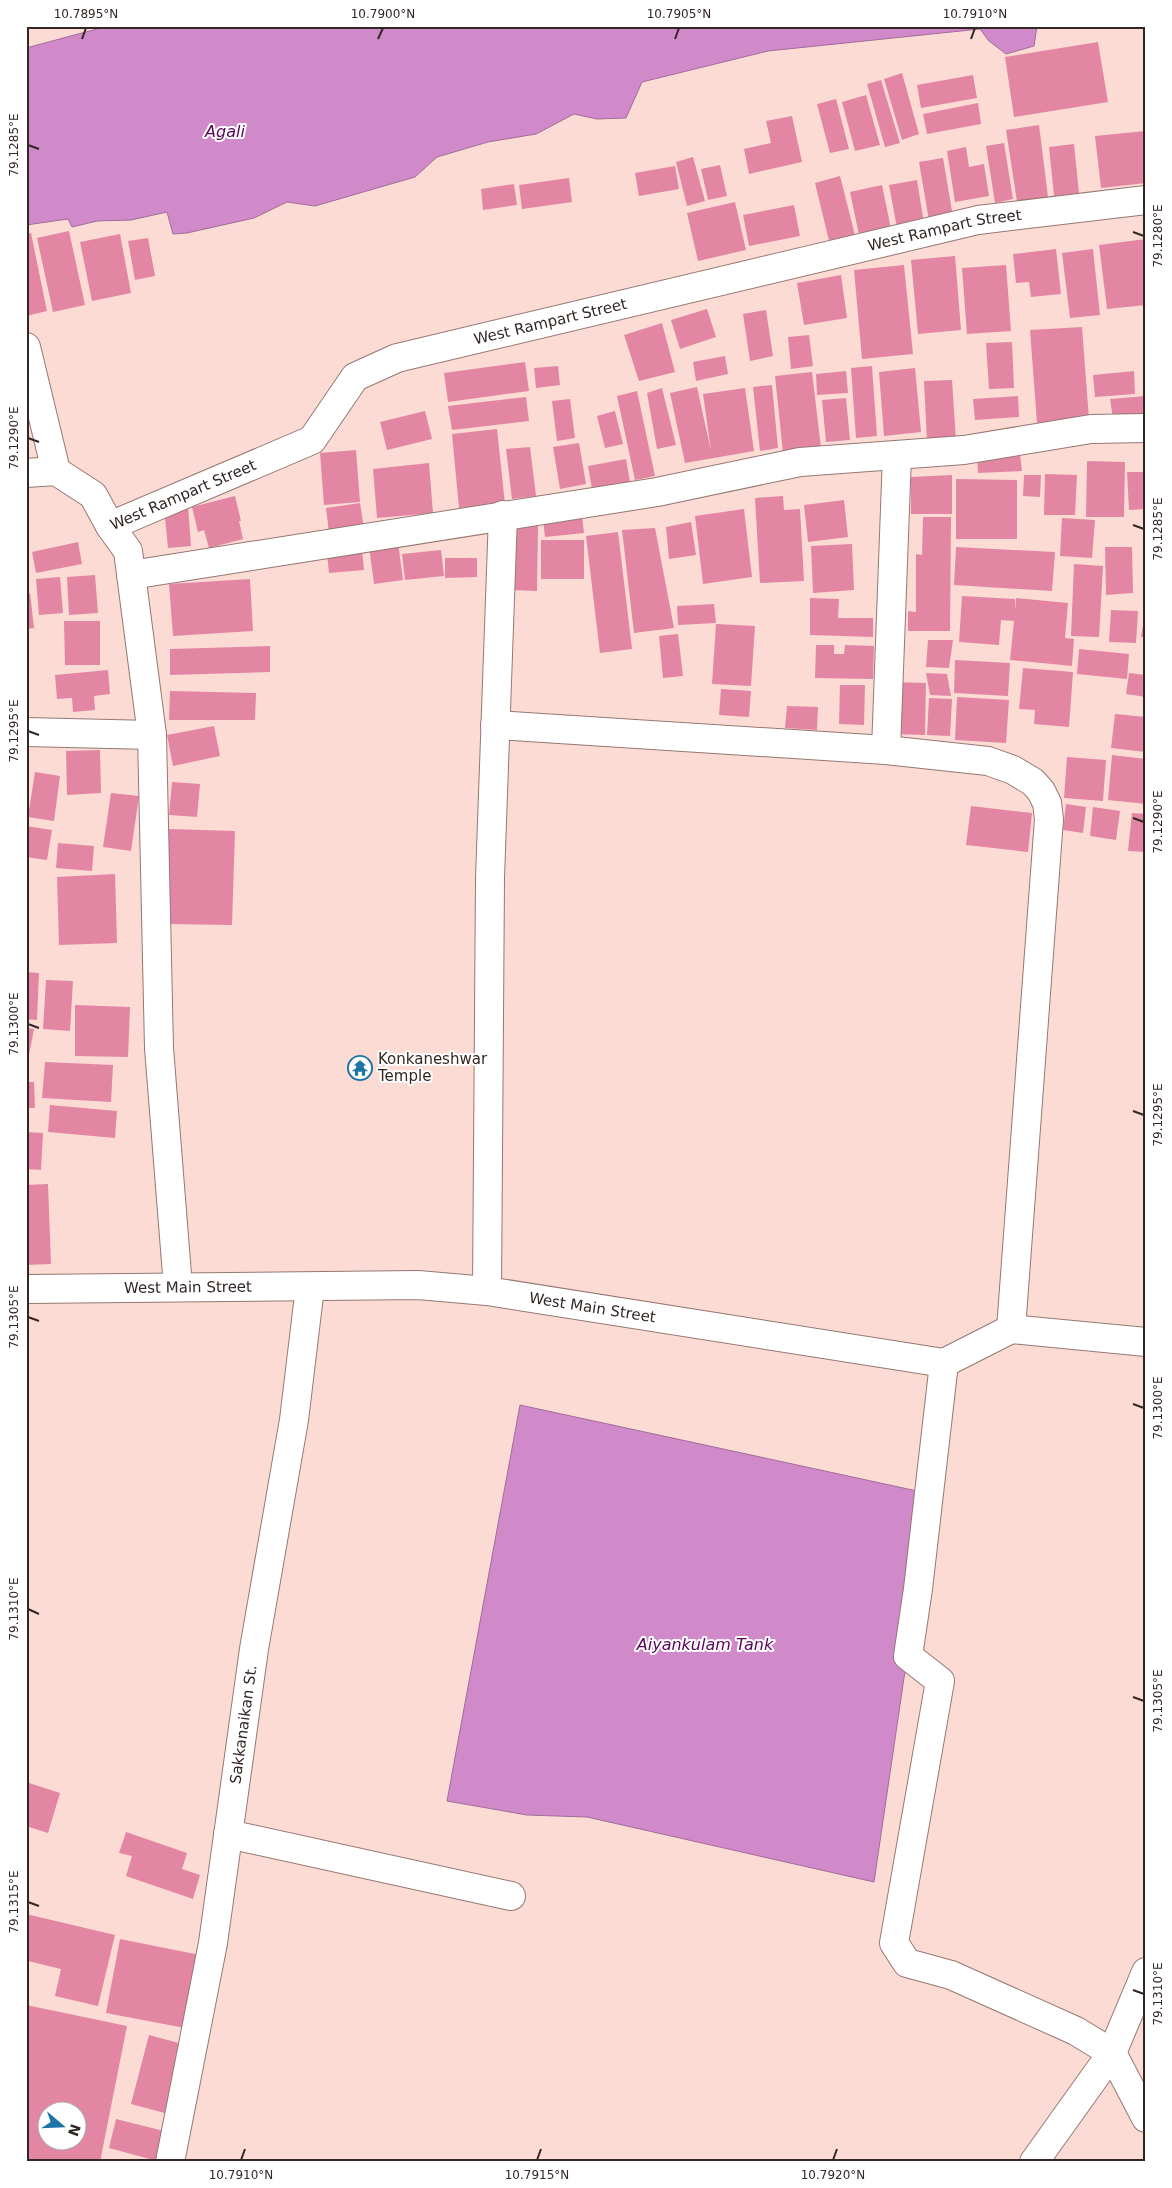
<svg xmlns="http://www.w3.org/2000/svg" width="1172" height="2188" viewBox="0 0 1172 2188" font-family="'DejaVu Sans',sans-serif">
  <rect width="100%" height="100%" fill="#fcdbd5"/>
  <!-- water -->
  <path fill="#d08aca" stroke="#a16c98" d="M108 26H1037L1034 46 1006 54 989 41 980 29 768 51 642 82 626 118 597 119 574 114 536 134 488 142 437 157 415 177 315 206 287 202 254 218 187 233 173 234 167 212 131 220 97 221 72 227 68 219 26 225V48Z
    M520 1405 931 1494 874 1882 587 1817 527 1815 447 1801Z"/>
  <!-- building -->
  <path fill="#e386a4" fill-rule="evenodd" d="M1098 42 1108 102 1014 117 1005 57Z
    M902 73 919 134 902 140 884 79Z
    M973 75 977 98 921 108 917 85Z
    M881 80 900 143 885 147 867 84Z
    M866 95 880 145 855 151 842 102Z
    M836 99 849 149 830 153 817 104Z
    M978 103 981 124 927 134 923 114Z
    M792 116 802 162 749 174 744 149 771 143 766 121Z
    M1039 125 1048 197 1017 202 1006 130Z
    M1145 131 1146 183 1101 188 1095 136Z
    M1004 143 1013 199 995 203 986 146Z
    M1074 144 1079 193 1054 196 1049 147Z
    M966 147 969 167 984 164 989 196 955 202 947 151Z
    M693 157 705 201 687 206 676 162Z
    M943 158 953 217 929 221 919 162Z
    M720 165 727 196 708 200 701 169Z
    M675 166 679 189 639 196 635 173Z
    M840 176 856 239 830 245 815 183Z
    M569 178 572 202 522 209 519 185Z
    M917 180 924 223 897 228 889 185Z
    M514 184 517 205 483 210 481 189Z
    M882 185 891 229 859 235 850 192Z
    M735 202 746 250 698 261 687 213Z
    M794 205 800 236 749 246 743 215Z
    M69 231 85 305 53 312 37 238Z
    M31 233 47 311 26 316V234Z
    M120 234 131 293 92 301 80 242Z
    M148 238 155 276 135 280 128 241Z
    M1146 239V305L1107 309 1099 245Z
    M1056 249 1061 294 1031 297 1029 282 1016 283 1013 254Z
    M1093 249 1100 315 1070 318 1062 253Z
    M955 256 961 330 918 334 911 260Z
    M904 265 913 354 862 359 854 270Z
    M1006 265 1011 331 967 334 962 268Z
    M841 275 847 318 804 325 797 283Z
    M707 309 716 337 680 349 671 320Z
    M766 310 773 356 750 361 743 314Z
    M662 323 675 372 639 381 624 335Z
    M1082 327 1089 419 1045 430 1046 422 1037 423 1030 330Z
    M809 335 813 366 791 369 788 337Z
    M1012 342 1014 388 989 389 986 343Z
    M725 356 728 374 696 381 693 362Z
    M525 362 529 391 448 402 444 373Z
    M558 366 560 385 536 388 534 368Z
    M872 366 877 436 856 438 851 368Z
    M915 368 921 432 884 436 879 372Z
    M846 371 848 393 817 395 816 374Z
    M1134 371 1135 394 1095 397 1093 375Z
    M812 372 821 448 783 453 775 376Z
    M952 380 956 441 927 442 924 381Z
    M772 385 778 448 760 451 753 387Z
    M697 387 711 451 703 394 745 388 754 451 685 463 670 393Z
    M662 388 676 445 657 449 647 393Z
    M637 391 655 476 635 480 617 396Z
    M1018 396 1019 417 975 420 973 399Z
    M1146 396V426L1114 425 1110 399Z
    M526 397 529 421 452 430 448 406Z
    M846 398 850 440 826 442 822 400Z
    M570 399 575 438 557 441 552 401Z
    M425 411 432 439 387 450 380 422Z
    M615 411 623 444 605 448 597 416Z
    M497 429 505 504 459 508 452 434Z
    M579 443 586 484 560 489 553 447Z
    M1019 446 1022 471 978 473 977 452Z
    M530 447 536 496 512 499 506 449Z
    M356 450 360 502 324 505 320 453Z
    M626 459 630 482 592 489 588 466Z
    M1087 461 1125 462 1124 517H1086Z
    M429 463 433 513 377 518 373 469Z
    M1127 472H1146V509L1129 510Z
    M1045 474 1077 475 1075 515H1044Z
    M952 475V514H911V477Z
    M1024 475H1041L1040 497 1023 496Z
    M956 479 1017 480V539H956Z
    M235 496 241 521H239L243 539 209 548 204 530 198 532 192 507Z
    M783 496 784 510 800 509 804 581 760 583 755 498Z
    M844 500 848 537 808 542 804 505Z
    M360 503 364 528 329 533 326 508Z
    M188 506 191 546 168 548 164 508Z
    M744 509 752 577 703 584 695 516Z
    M582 515 584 533 545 537 543 519Z
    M923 517H951L950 631H908V611L916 612V554L922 555Z
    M1062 518 1095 520 1092 558 1060 556Z
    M691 522 696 555 669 559 666 527Z
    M511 525 538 526 537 591 509 590Z
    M655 528 674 628 634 633 622 530Z
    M618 532 632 649 600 653 586 536Z
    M541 540H584V579H541Z
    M78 542 82 564 36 573 32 552Z
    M398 542 403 580 374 584 369 546Z
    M852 544 854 590 813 593 811 546Z
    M956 547 1055 552 1052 591 954 585Z
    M1105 547H1132L1133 593 1106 595Z
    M362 550 364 570 329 573 327 553Z
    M441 550 444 576 405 580 402 554Z
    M445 558H477V577L445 578Z
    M1074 564 1103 566 1099 637 1071 636Z
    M95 575 98 613 69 615 67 577Z
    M60 577 63 613 39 615 36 579Z
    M250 579 253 631 173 636 169 584Z
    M30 593 34 628 26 629V594Z
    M962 596 1015 599V611L1016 598 1068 603 1065 638 1074 639 1072 666 1010 660 1014 621 1001 620 999 645 959 642Z
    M810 598 839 599 838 618H873V637L810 635Z
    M714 604 716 623 678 625 677 606Z
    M1111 610 1138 611 1136 643 1109 642Z
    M1144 619H1146V637H1141Z
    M64 621H100V665H65Z
    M716 624 755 626 751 686 712 684Z
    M678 634 683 676 663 678 659 636Z
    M928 640H953L949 668 926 667Z
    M816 645H834V654H844L845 645 874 646 873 679 815 678Z
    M270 646V672L170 675V649Z
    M1079 649 1129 654 1127 679 1077 674Z
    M26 656H29L28 688H26Z
    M955 660 1010 663 1008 696 954 693Z
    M1023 668 1073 672 1069 727 1034 724 1035 710 1019 709Z
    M108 670 110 694 94 696 95 710 73 712 72 698 57 699 55 675Z
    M926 673 947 674 951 696 930 695Z
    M1129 673 1146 675V697L1126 694Z
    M894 682 926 683 925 735 892 734Z
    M840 685H865L864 725 839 724Z
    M721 689 751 691 749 717 719 715Z
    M170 691 256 693 255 720H169Z
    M957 697 1009 700 1006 743 955 740Z
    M929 698 952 699 950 736 927 735Z
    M787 706 818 707 817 730 785 728Z
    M1115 714 1146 717V752L1111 748Z
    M214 726 220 756 173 766 167 735Z
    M100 750 101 793 67 795 66 751Z
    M1112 755 1146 759V804L1108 800Z
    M1067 757 1106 760 1103 801 1064 798Z
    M35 772 60 776 54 821 28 817Z
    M172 782 200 784 197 817 169 815Z
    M111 793 139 796 131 851 103 847Z
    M1066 804 1086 807 1083 833 1063 830Z
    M971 806 1032 813 1028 852 966 845Z
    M1093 807 1120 811 1116 840 1090 836Z
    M1132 813 1146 814V852L1128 851Z
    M26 826 52 830 47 860 26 857Z
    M169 829 235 831 232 925 166 924Z
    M58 843 94 846 92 871 56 868Z
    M115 874 117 943 59 945 57 877Z
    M26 972 39 973 37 1020 26 1019Z
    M46 980 73 981 70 1031 43 1029Z
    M75 1005 130 1007 128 1057 75 1056Z
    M26 1028 34 1029 28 1060 26 1059Z
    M45 1062 113 1065 111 1102 42 1098Z
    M26 1082H34L35 1108H26Z
    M50 1105 117 1111 115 1138 48 1132Z
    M26 1132 43 1133 41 1170 26 1169Z
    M48 1184 51 1264 26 1265V1185Z
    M26 1782 60 1793 48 1833 26 1826Z
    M126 1832 187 1853 182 1869 200 1875 193 1899 126 1876 132 1856 119 1853Z
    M26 1914 115 1935 98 2006 55 1996 61 1969 28 1961 26 1967Z
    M120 1939 200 1955 185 2028 106 2013Z
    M26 2005 127 2026 100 2162H26ZM48 2110H78V2140H48Z
    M149 2035 190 2046 172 2115 131 2104Z
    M116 2119 176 2134 161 2162 109 2148Z"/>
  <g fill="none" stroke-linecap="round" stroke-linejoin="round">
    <defs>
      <g id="minor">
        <path d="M26 347 56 471"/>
        <path id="s1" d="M26 473 56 471 93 495 110 526 312 440 355 377 397 358 978 220 1146 200"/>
        <path d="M110 526 128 551 152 735 159 1048 178 1287"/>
        <path d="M131 575 657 492 800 462 964 450 1091 429 1146 428"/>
        <path d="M495 725 886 750 988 761 1013 770 1033 782 1041 791 1047 803 1049 819 1011 1329"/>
        <path d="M26 732 152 735"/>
        <path d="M886 750 897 455"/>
        <path d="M487 1291 490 878 503 515"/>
        <path d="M944 1363 918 1589 908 1656 940 1681 894 1943 907 1963 951 1975 1076 2031 1112 2053 1146 2118"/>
        <path d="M228 1834 511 1896"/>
        <path id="s2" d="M170 2162 213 1943 254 1649 294 1420 310 1287"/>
        <path d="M1034 2162 1112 2053 1146 1972"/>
      </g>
      <g id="tertiary">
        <path id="s3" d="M26 1289 418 1285 487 1291 944 1363 1011 1329 1146 1342"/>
      </g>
    </defs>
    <!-- minor casing -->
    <use href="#minor" stroke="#957872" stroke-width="30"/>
    <!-- tertiary casing -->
    <use href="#tertiary" stroke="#957872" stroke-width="30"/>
    <!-- minor -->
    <use href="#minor" stroke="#fff" stroke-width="28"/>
    <!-- tertiary -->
    <use href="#tertiary" stroke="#fff" stroke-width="28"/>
  </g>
  <!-- ticks -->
  <path fill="none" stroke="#332624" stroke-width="2" d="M82 39 86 28M378 39 383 28M675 39 679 28M971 39 975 28M28 145 39 149M1133 232 1144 236M28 438 39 442M1133 525 1144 529M28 731 39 735M1133 818 1144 822M28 1024 39 1028M1133 1111 1144 1115M28 1317 39 1321M1133 1404 1144 1408M28 1609 39 1614M1133 1697 1144 1701M28 1902 39 1906M1133 1990 1144 1994M241 2160 245 2149M537 2160 541 2149M833 2160 837 2149"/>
  <!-- icons -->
  <defs>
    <symbol id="temple-ring" viewBox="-11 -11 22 22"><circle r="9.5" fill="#fff" stroke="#1e75a5" stroke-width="1.5"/><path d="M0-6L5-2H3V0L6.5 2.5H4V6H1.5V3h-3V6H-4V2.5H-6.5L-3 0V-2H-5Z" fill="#1e75a5"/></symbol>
  </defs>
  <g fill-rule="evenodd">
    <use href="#temple-ring" x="346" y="1054" width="28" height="28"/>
  </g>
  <g text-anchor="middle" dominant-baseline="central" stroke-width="4" stroke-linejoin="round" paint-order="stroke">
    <!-- street labels -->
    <g font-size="15" fill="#332624" stroke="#fff">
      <text stroke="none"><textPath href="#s1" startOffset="1014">West Rampart Street</textPath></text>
      <text stroke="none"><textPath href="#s1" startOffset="609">West Rampart Street</textPath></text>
      <text stroke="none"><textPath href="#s1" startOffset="189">West Rampart Street</textPath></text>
      <text stroke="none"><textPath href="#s3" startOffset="162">West Main Street</textPath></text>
      <text stroke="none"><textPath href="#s3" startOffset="568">West Main Street</textPath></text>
      <text stroke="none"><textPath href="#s2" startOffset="444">Sakkanaikan St.</textPath></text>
    </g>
    <!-- poi labels -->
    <g font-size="15" fill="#332624" stroke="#fff" text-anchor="start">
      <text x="378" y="1059">Konkaneshwar<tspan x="378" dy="17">Temple</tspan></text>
    </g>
    <!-- water labels -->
    <g font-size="16" font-style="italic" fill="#5a0158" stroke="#fff">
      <text x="225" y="131">Agali</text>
      <text x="705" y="1644">Aiyankulam Tank</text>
    </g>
  </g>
  <!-- border -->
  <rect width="1172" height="2188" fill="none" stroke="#ffffff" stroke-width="55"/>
  <!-- north arrow -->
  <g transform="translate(62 2126) rotate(109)"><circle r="24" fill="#ffffff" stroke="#ada8a7"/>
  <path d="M0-4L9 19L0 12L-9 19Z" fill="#1e75a5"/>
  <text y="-8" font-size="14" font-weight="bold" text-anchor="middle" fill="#332624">N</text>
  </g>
  <rect x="28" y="28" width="1116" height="2132" fill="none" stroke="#332624" stroke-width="2"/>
  <g font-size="12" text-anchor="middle" fill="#332624">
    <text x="86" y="18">10.7895°N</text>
    <text x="383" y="18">10.7900°N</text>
    <text x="679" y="18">10.7905°N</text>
    <text x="975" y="18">10.7910°N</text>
    <text transform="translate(14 145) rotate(-90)" y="4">79.1285°E</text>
    <text transform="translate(1158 236) rotate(-90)" y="4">79.1280°E</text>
    <text transform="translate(14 438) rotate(-90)" y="4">79.1290°E</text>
    <text transform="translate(1158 529) rotate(-90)" y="4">79.1285°E</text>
    <text transform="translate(14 731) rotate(-90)" y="4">79.1295°E</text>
    <text transform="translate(1158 822) rotate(-90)" y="4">79.1290°E</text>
    <text transform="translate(14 1024) rotate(-90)" y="4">79.1300°E</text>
    <text transform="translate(1158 1115) rotate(-90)" y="4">79.1295°E</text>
    <text transform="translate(14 1317) rotate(-90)" y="4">79.1305°E</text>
    <text transform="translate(1158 1408) rotate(-90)" y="4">79.1300°E</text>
    <text transform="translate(14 1609) rotate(-90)" y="4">79.1310°E</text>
    <text transform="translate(1158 1701) rotate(-90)" y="4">79.1305°E</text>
    <text transform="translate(14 1902) rotate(-90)" y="4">79.1315°E</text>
    <text transform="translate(1158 1994) rotate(-90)" y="4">79.1310°E</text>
    <text x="241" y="2179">10.7910°N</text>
    <text x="537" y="2179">10.7915°N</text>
    <text x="833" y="2179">10.7920°N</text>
  </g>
</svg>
